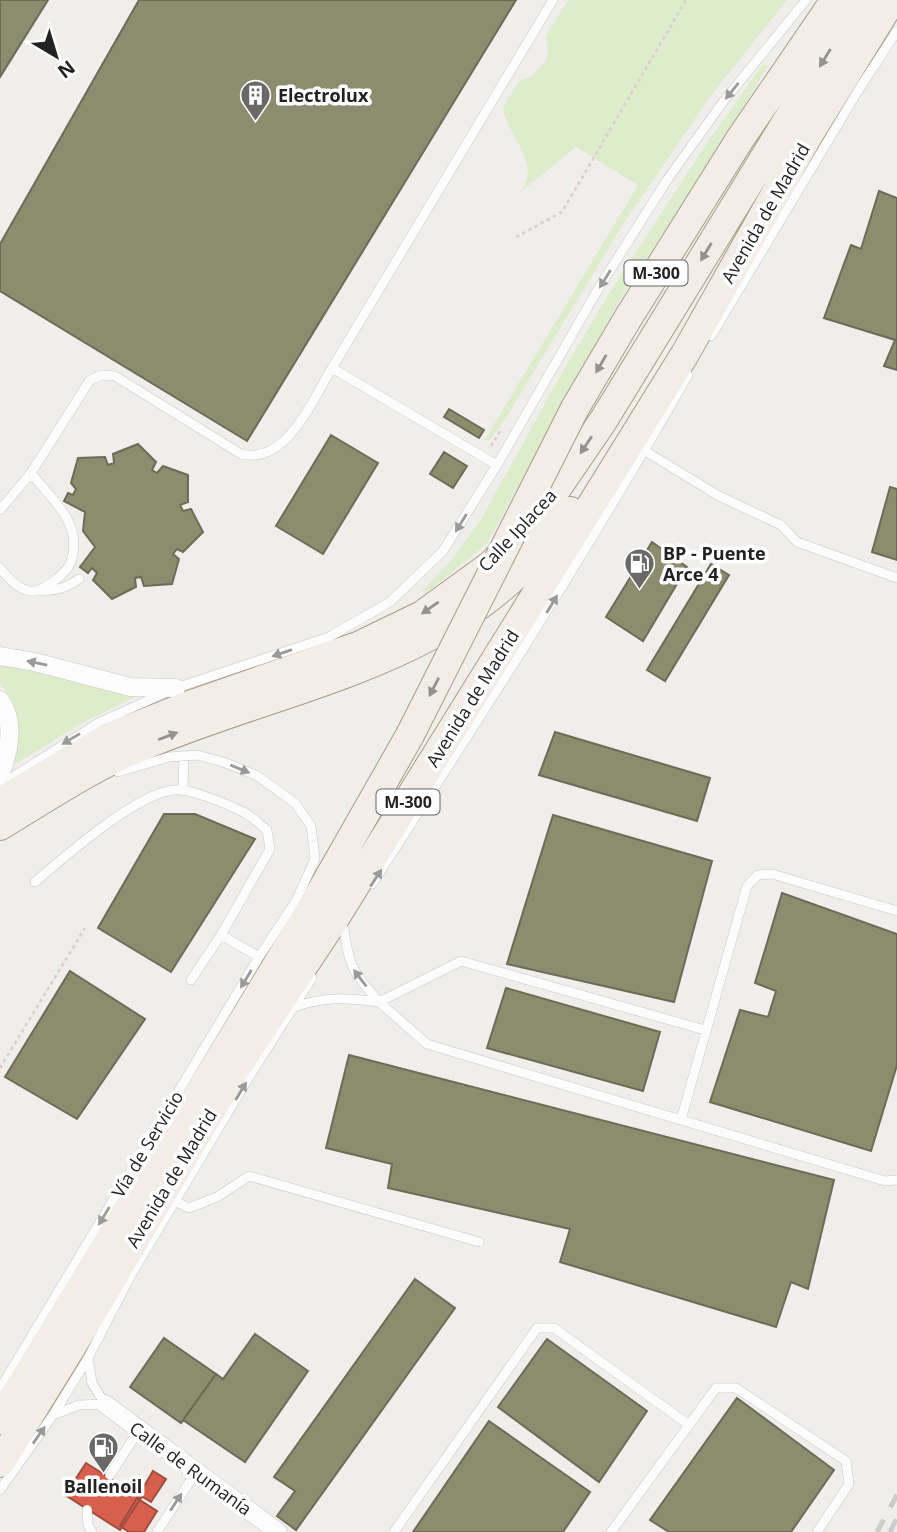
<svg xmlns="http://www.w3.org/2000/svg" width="897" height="1532" viewBox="0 0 897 1532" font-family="'Open Sans',sans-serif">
  <rect width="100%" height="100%" fill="#f0eeeb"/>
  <!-- grass -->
  <path fill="#ddeccb" d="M568 0H787L712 94 625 221 506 418 491 439 484 441 638 185 576 147 521 192C542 161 507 137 503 107L519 81 532 76 546 61 548 52 546 36Z
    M763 64 768 66 719 148 622 296 487 544 426 593 422 591 453 558 480 521 563 371 612 289 705 146Z
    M0 662 135 697 82 723 14 765 18 743V725L10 697 0 683Z"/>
  <!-- shops -->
  <path fill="#d6604d" stroke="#a04d40" stroke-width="2" d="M86 1463 141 1498 120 1530 65 1495Z
    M153 1471 166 1479 151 1502 139 1495Z
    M137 1498 157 1511 144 1532H129L120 1526Z"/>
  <!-- industry -->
  <path fill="#8c8c6e" stroke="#6c6c57" stroke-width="2" d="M0 0H48L0 77Z
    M139 0H516L247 441 0 291V244Z
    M879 191 897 198V370L884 366 895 340 824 318 851 245 861 249Z
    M449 409 484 430 479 438 444 417Z
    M331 435 378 463 323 554 276 526Z
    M138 444 156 462 152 470 157 473 163 466 188 475V502L180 505 183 511 191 509 203 532 183 552 177 549 173 554 179 559 172 584 144 586 141 577 135 578 136 587 112 599 93 580 97 573 92 568 88 573 80 567 95 547 83 531 85 512 64 501 68 493 73 495 76 489 71 483 78 458 105 457 108 465 114 463 113 454Z
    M444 452 467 466 453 488 430 474Z
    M890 487 897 489V560L872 552Z
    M652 542 687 567 643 641 606 617Z
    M711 564 729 575 665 681 647 670Z
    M555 732 710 778 697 821 539 775Z
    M164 814H195L255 839 171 972 98 928Z
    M553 815 712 861 674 1002 507 964Z
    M782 893 897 934V1065L871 1151 710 1102 740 1010 768 1017 776 991 755 983Z
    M70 971 145 1019 77 1119 5 1077Z
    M506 988 660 1032 643 1091 487 1048Z
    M349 1055 834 1180 808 1289 791 1282 776 1327 560 1262 570 1229 388 1188 392 1164 326 1148Z
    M415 1279 455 1308 296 1530 277 1516 295 1491 274 1477Z
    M255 1334 308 1371 245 1462 183 1420 216 1374 223 1379Z
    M164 1338 216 1374 181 1423 130 1387Z
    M547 1339 647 1411 599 1482 498 1407Z
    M737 1398 834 1470 791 1532H669L650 1520Z
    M489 1421 590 1492 563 1532H413Z"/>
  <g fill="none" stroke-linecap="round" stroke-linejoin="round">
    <defs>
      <path id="service" d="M711 336 859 89 897 31
        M645 451 719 496 781 525 797 542 897 578
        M497 465 332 368 553 0
        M0 510 31 473 90 380 102 375 115 376 241 454C287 465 312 400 332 368
        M0 568C7 577 18 589 30 591 42 593 65 574 70 564 74 555 75 540 72 531 66 510 45 491 31 473
        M39 590C55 592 67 588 79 579
        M0 785 100 722 176 688 329 637 390 602 443 551 497 465 600 286 667 180 723 102 806 0
        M183 791 184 756
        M35 882C64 857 137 793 174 790 189 788 227 804 241 811 251 815 259 824 267 830L270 849 221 935 259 957
        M372 884C481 716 589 549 688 375
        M191 980 221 935
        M294 1007C326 996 346 998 379 1002 354 973 349 968 344 929
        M705 1030 461 961 379 1002 427 1044 885 1181 897 1180
        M681 1120 747 886 758 875 772 874 897 911
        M175 1201 189 1208 217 1197 249 1176 479 1242
        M0 1389 259 957 296 901 315 859 311 826 295 803 256 775 223 762 197 755 169 757 118 772
        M53 1415 79 1405 105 1404 92 1383 88 1358
        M110 1475 139 1430
        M0 1490 53 1415 88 1358 131 1275 252 1072 312 978
        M87 1510 88 1525 92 1532
        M157 1532 196 1472
        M394 1532 537 1328H554L689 1425
        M611 1532 716 1388H736L846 1461 849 1484 817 1532"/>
      <path id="minor" d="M0 656 35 662 130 687 176 688
        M0 700C15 720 10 752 0 774
        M105 1404 278 1532"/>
      <path id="primary" d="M575 408 628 318 740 139 835 0
        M0 802 109 737 184 707 358 646 422 615 492 564 545 506 603 421 861 0
        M0 826C48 797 95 765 148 744 302 680 471 662 570 511
        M0 1420 311 909 410 735
        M0 1463 71 1348 238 1065 332 923 685 354 808 136 892 0"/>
    </defs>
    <!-- service casing -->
    <use href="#service" stroke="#c9c8c7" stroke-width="10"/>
    <!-- minor casing -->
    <use href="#minor" stroke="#c9c8c7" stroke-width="19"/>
    <!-- primary casing -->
    <use href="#primary" stroke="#a79c86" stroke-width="30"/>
    <!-- path -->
    <path stroke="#dccecd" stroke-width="2.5" stroke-dasharray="3.5 3.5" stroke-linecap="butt" d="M516 237 562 212 686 0
      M491 446 502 428
      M0 1068 85 928"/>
    <!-- service -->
    <use href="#service" stroke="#fdfcfc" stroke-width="9"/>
    <!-- minor -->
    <use href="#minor" stroke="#fdfcfc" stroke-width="18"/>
    <!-- primary -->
    <use href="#primary" stroke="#f3ede7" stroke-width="28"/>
    <!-- rail -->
    <path stroke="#ccc" stroke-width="5" stroke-dasharray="14 14" stroke-linecap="butt" d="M877 1532 897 1495
      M890 1532 897 1518"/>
    <defs>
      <path id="primary-bridge" d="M410 735 575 408"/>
    </defs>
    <!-- primary-bridge casing -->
    <use href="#primary-bridge" stroke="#a79c86" stroke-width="30" stroke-linecap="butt"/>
    <!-- primary-bridge -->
    <use href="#primary-bridge" stroke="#f3ede7" stroke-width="28"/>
  </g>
  <!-- one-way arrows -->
  <defs><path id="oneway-solid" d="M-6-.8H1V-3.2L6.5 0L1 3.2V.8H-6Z" transform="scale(1.75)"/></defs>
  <g fill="#95928e">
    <use href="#oneway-solid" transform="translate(825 58) rotate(122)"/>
    <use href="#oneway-solid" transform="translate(706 252) rotate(121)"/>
    <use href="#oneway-solid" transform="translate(601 364) rotate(120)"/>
    <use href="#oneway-solid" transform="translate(586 445) rotate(124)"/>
    <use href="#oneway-solid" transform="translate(430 608) rotate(145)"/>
    <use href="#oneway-solid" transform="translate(434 687) rotate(117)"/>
    <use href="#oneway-solid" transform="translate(168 736) rotate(-21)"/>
  </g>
  <g fill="#9a9a9a">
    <use href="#oneway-solid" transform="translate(732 91) rotate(129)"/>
    <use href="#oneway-solid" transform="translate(605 279) rotate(122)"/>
    <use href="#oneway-solid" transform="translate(461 523) rotate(122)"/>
    <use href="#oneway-solid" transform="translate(552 604) rotate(-59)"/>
    <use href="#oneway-solid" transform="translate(282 653) rotate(161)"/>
    <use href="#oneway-solid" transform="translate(37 663) rotate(-168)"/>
    <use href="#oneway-solid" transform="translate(71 739) rotate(149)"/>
    <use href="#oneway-solid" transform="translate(240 769) rotate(22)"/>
    <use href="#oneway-solid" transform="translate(376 878) rotate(-57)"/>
    <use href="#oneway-solid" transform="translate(360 978) rotate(-127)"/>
    <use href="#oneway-solid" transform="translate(246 979) rotate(121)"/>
    <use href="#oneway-solid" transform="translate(241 1091) rotate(-59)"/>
    <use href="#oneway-solid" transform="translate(104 1216) rotate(121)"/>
    <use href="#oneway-solid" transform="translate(39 1435) rotate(-55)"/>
    <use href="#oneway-solid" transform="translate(176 1502) rotate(-57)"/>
  </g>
  <!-- icons -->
  <defs>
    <symbol id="building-pin" viewBox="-11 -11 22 30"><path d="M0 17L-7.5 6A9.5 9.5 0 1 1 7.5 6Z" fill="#6a6968" stroke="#fff"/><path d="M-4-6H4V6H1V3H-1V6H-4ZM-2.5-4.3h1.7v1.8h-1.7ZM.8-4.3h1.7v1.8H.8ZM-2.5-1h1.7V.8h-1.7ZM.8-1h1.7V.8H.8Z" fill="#fff"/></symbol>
    <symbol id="fuel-pin" viewBox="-11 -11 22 30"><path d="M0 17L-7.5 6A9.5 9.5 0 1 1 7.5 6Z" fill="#6a6968" stroke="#fff"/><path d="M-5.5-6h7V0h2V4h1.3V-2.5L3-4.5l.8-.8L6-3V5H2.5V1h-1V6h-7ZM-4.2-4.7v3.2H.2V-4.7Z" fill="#fff"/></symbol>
  </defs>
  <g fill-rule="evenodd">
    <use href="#building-pin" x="238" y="78" width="35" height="47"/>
    <use href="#fuel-pin" x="622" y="546" width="35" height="47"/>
    <use href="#fuel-pin" x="86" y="1430" width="35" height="47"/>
  </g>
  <g text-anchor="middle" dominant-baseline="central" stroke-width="7" stroke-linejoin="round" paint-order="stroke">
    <!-- shield labels -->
    <g fill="#fff" stroke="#646464" stroke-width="2">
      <rect x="624.5" y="260.5" width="63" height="25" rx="5"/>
      <rect x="376.5" y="789.5" width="63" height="25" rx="5"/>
    </g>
    <g font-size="16" font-weight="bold" fill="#222">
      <text x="656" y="273">M-300</text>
      <text x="408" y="802">M-300</text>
    </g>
    <!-- poi labels -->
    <g font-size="18" font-weight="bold" fill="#222" stroke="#fff" text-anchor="start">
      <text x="278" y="95">Electrolux</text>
      <text x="663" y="553">BP - Puente<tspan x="663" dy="21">Arce 4</tspan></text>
      <text x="103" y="1486" text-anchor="middle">Ballenoil</text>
    </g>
    <!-- street labels -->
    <g font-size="18" fill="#222" stroke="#fff">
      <text transform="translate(765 213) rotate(-60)">Avenida de Madrid</text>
      <text transform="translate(517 530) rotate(-47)">Calle Iplacea</text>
      <text transform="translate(472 698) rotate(-58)">Avenida de Madrid</text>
      <text transform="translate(147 1144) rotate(-59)">Vía de Servicio</text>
      <text transform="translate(171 1178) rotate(-59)">Avenida de Madrid</text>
      <text transform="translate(191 1468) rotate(36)">Calle de Rumanía</text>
    </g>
  </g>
  <!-- north arrow -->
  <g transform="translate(56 56) rotate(142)" stroke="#ffffff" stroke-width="5" paint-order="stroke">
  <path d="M0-5L12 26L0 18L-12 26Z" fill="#222222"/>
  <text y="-10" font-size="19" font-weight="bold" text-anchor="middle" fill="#222222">N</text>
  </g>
</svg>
